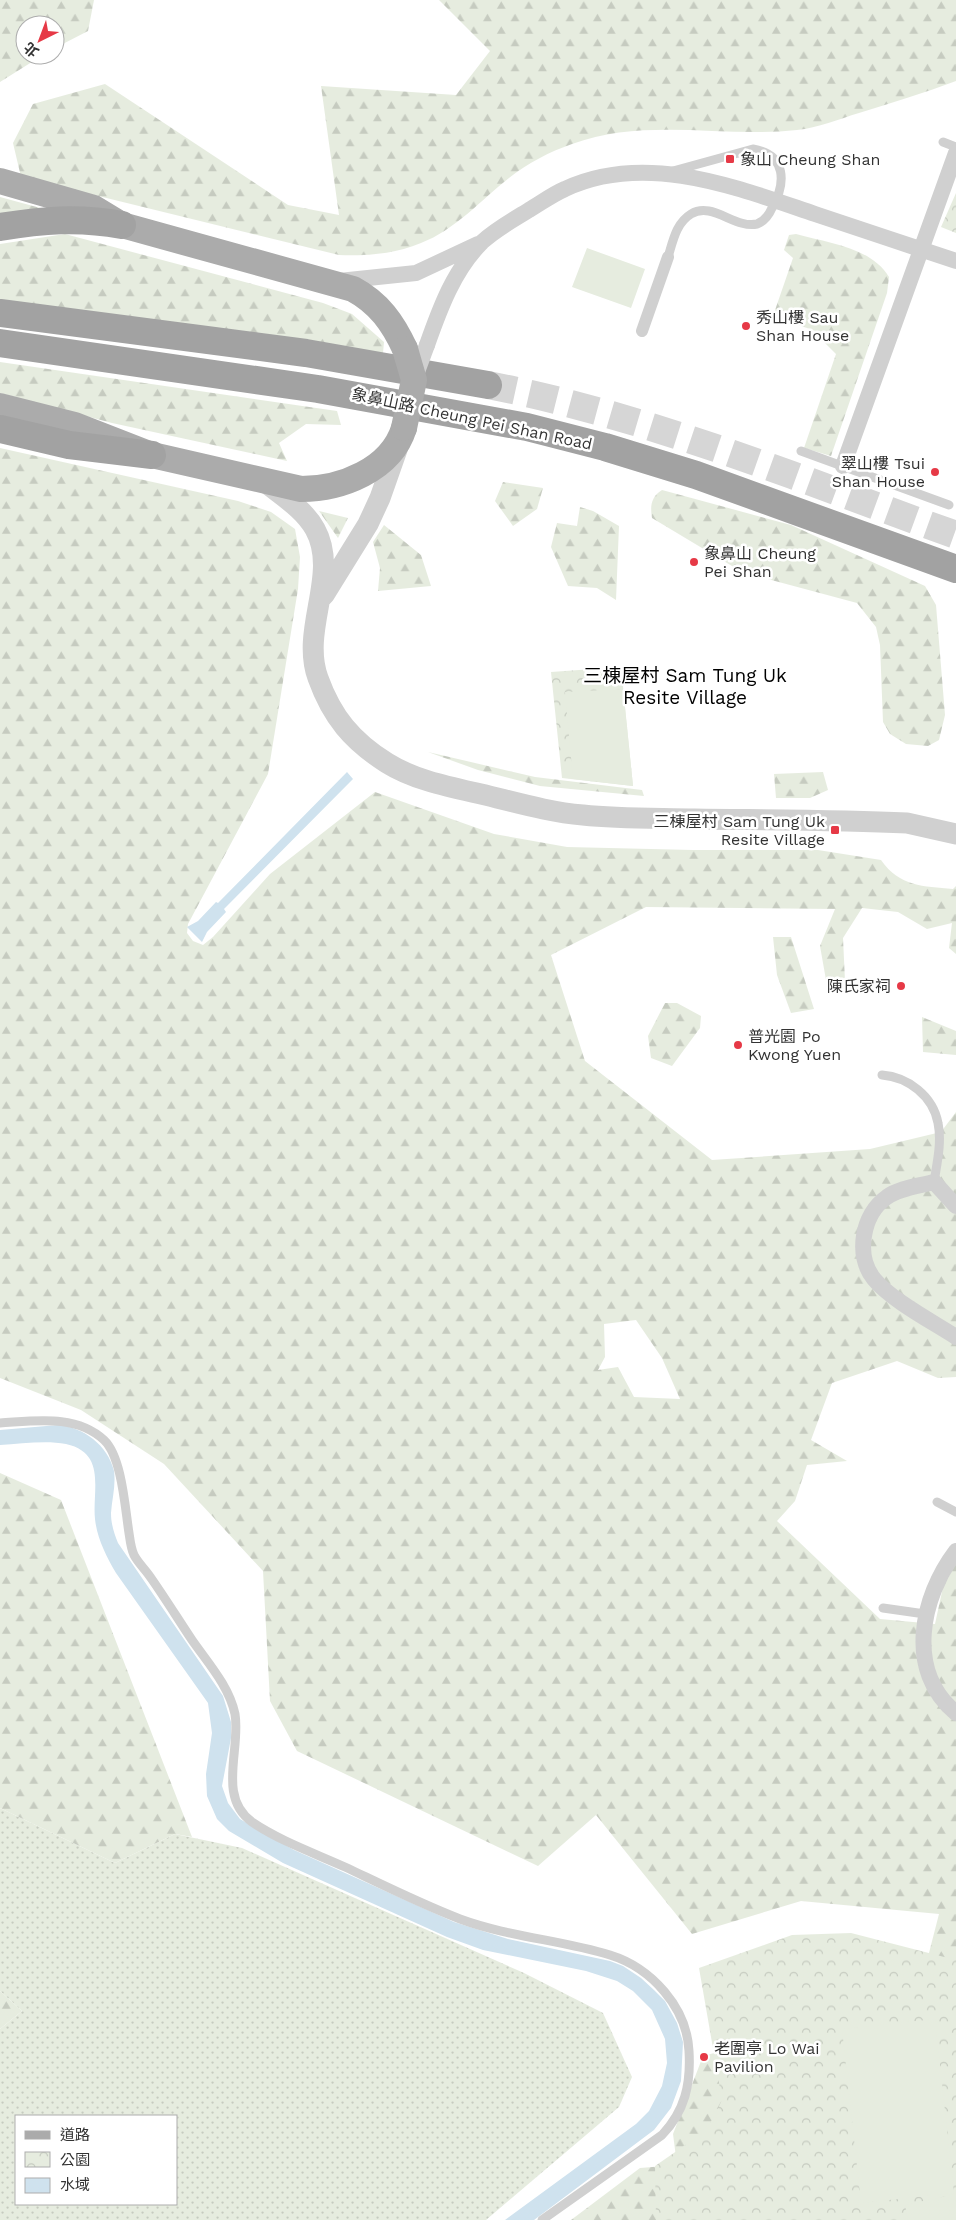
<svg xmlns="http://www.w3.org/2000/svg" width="956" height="2220" viewBox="0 0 956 2220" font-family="'Work Sans','Noto Sans TC',sans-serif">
  <defs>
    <pattern id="grass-dots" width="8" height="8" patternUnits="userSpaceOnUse" patternTransform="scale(1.25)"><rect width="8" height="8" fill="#e6ecdf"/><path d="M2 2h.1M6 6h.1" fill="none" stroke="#c6cbc0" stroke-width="1.8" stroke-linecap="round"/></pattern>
    <pattern id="forest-firs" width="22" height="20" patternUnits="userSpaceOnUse" patternTransform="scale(1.25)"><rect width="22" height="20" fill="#e6ecdf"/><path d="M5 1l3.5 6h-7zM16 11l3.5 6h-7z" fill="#c6cbc0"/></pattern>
    <pattern id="park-crowns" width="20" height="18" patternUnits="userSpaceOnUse" patternTransform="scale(1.25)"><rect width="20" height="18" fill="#e6ecdf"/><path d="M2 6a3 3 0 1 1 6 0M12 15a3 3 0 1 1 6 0" fill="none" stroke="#c6cbc0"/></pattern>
  </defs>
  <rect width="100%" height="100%" fill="#fff"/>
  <!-- grass -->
  <path fill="url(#grass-dots)" fill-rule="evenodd" d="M0 1808 115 1863 175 1834 242 1848 524 1973 603 2013 632 2077 619 2107 486 2220H0V2029L22 2011 0 1991ZM16 2116H176V2204H16Z"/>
  <!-- forest -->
  <path fill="url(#forest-firs)" fill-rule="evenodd" d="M0 0H94L88 31 55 48V25H25V55H43L0 82Z
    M439 0H956V81C924 93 891 103 859 113 839 119 818 128 797 130 723 138 644 117 572 144 549 152 528 163 509 178 481 200 455 230 421 243 394 254 368 256 339 255L21 177 13 143 33 104 105 84 288 205 339 215 321 86 456 95 490 51Z
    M0 197 44 209 0 216Z
    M65 234 323 303 352 314 384 342 383 353 0 300V244Z
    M796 234C828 243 871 247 889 277L887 293 831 456 804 448 836 354 825 343 824 334 773 316 793 258 784 250 789 235Z
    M0 362 337 411 341 425 306 424 279 443 287 461 112 423 0 393Z
    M0 448 238 501 271 512 295 529 300 557 298 589 268 774 188 924 187 933 193 941 203 945 213 937 270 874 375 792 494 834 567 847 693 850H818L881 860C900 887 923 886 953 889L956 886V954L949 948 952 923 927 929 898 912 862 908 843 938 845 981 826 980 820 946 835 909 646 907 551 955 585 1061 712 1160 870 1149 941 1132 956 1112V1377L938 1378 897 1361 832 1383 811 1440 847 1461 807 1465 795 1501 777 1521 880 1619 935 1624 943 1587 956 1563V1983L921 1984 939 1914 801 1901 692 1934 596 1815 538 1866 297 1751 270 1701 263 1571 164 1464 81 1410 0 1378ZM636 1320 662 1358 680 1399 634 1397 618 1367 598 1370 605 1357 604 1324Z
    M503 482 543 488 537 509 513 526 495 501Z
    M662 490 791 525 925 586 936 605 945 715 939 740 928 746 906 744 890 734 883 722 880 645 876 627 857 603 742 572 652 518C650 506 651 497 662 490Z
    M580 507 593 511 619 526 616 600 597 588 568 586 551 547 557 523 577 526Z
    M319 511 348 518 338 538Z
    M384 525 421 555 431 586 378 591 380 568 373 542Z
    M428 752 535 777 642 790 644 796 540 786 478 770Z
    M823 772 828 790 810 798H776L774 774Z
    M773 937H791L814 1009 791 1013 777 975Z
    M665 1003H677L701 1016 700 1028 672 1066 651 1058 648 1036Z
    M922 1017 956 1031V1055L923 1052Z
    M0 1473 61 1500 192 1837 175 1834 115 1863 0 1808Z
    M0 1991 22 2011 0 2029Z
    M759 2041 727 2220H571L640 2168 677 2165 673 2134 703 2056Z"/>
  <!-- park -->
  <path fill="url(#park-crowns)" d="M956 193V233L941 227Z
    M621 667 633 786 562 778 551 672Z
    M851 1933 956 1960V2220H656L655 2166 707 2130 722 2100 699 1968 792 1935Z"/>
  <!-- pitch -->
  <path fill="#e6ecdf" d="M587 248 645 269 631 308 572 287Z
    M623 689 633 786 573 779 565 692Z
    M935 2019 954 2193 861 2203 842 2029Z
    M956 2194V2220H908L905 2205Z"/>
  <!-- water -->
  <path fill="#cfe2ee" d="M347 772 353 779 224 909 226 912 207 932 202 942 187 927 198 921 216 902 218 903Z
    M58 1425C83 1427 108 1445 114 1471 116 1485 112 1499 111 1513 111 1524 114 1533 118 1543L223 1696 231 1722V1738L222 1786 228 1803 240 1819 294 1850 454 1922 508 1939 610 1961 623 1966 641 1978 654 1990 665 2001 677 2023 683 2042 681 2081 671 2108 654 2130 534 2220H505L636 2124 649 2111 662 2086 667 2063 665 2039 652 2010 633 1991 617 1981 586 1971 483 1950 447 1937 283 1863 229 1831 217 1819 207 1796 206 1774 212 1733 208 1703 116 1573C106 1556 97 1538 95 1519 92 1491 107 1453 66 1444 45 1440 21 1444 0 1445V1430Z"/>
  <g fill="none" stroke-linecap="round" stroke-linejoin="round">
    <!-- trunk-tunnel -->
    <path stroke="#d6d6d6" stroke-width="28" stroke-dasharray="28 14" stroke-linecap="butt" d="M488 385C648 416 802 480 956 535"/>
    <!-- service -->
    <path stroke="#d0d0d0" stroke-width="9" d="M943 142 956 147
      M668 257C673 241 676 223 691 214 712 201 735 229 757 224 765 221 769 215 772 208 786 183 787 155 753 149L673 171
      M801 451 949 505
      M882 1075C908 1077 933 1096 938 1123 942 1142 937 1163 934 1182
      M0 1423C35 1421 76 1414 104 1440 122 1457 125 1508 129 1533 130 1540 131 1549 134 1555 138 1563 146 1570 151 1578 165 1598 178 1619 192 1640 208 1663 229 1686 235 1714 241 1749 217 1797 252 1822 280 1841 314 1853 345 1867 383 1885 421 1904 460 1919 509 1937 561 1940 610 1955 652 1968 687 2008 689 2051 691 2084 685 2111 662 2135L542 2220
      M937 1502 956 1512
      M883 1608 925 1614"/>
    <!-- pedestrian -->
    <path stroke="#d0d0d0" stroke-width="12" d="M642 331 668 257"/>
    <!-- minor -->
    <path stroke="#d0d0d0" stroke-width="16" d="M339 281 416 273 478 244
      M427 345C440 308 454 270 482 242 496 229 513 220 529 210 541 203 553 194 565 189 646 151 738 188 815 214 862 230 909 245 956 261
      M843 466 956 153
      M956 1206 934 1182C919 1186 899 1188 887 1197 862 1214 855 1256 874 1279 891 1300 933 1322 956 1337
      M956 1551C921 1597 905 1671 956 1713"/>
    <!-- tertiary -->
    <path stroke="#d0d0d0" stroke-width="21" d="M265 482C282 496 304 509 315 529 340 574 300 629 318 678 332 717 352 741 387 763 414 780 450 787 481 794 515 802 548 812 583 815 620 819 658 818 695 819 766 820 836 820 907 823L956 834
      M324 595 368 524 380 498 399 444"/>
    <!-- primary -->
    <path stroke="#ababab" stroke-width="26" d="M0 181 94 208 122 225 353 289C379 303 393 323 405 349
      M0 406 75 425 152 455 301 489C341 489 391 470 404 428"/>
    <!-- trunk -->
    <path stroke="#a2a2a2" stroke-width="28" d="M0 227C42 220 79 217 122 225
      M0 313 306 353 488 385
      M0 343 318 389 527 427 605 447 696 475 956 569
      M0 429 69 445 152 455"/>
    <!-- minor-bridge -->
    <path stroke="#d0d0d0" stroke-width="16" d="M414 380 427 345"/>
    <!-- primary-bridge -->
    <path stroke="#ababab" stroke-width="26" d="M404 428 414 380 405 349"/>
  </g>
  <!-- markers -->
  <g fill="#e63946" stroke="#fff" stroke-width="2">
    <rect x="725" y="154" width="10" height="10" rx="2.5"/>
    <circle cx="746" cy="326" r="5"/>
    <circle cx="935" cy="472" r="5"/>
    <circle cx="694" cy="562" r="5"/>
    <rect x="830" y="825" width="10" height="10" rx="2.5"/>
    <circle cx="901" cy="986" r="5"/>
    <circle cx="738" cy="1045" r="5"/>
    <circle cx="704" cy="2057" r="5"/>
  </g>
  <g text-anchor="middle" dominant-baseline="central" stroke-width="5" stroke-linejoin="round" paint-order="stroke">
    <!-- poi labels -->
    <g font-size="16" fill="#333" stroke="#fff" text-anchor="start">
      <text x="740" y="159">象山 Cheung Shan</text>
      <text x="756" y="317">秀山樓 Sau<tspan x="756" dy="18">Shan House</tspan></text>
      <text x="925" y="463" text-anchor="end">翠山樓 Tsui<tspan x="925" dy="18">Shan House</tspan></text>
      <text x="704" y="553">象鼻山 Cheung<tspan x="704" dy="18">Pei Shan</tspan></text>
      <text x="825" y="821" text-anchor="end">三棟屋村 Sam Tung Uk<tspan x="825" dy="18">Resite Village</tspan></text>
      <text x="891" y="986" text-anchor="end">陳氏家祠</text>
      <text x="748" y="1036">普光園 Po<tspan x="748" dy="18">Kwong Yuen</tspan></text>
      <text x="714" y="2048">老圍亭 Lo Wai<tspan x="714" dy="18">Pavilion</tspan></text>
    </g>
    <!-- street labels -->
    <g font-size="16" fill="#333" stroke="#fff">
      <text transform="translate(472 419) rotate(12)">象鼻山路 Cheung Pei Shan Road</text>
    </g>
    <!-- quarter labels -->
    <g font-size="19" fill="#000" stroke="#fff">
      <text x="685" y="675">三棟屋村 Sam Tung Uk<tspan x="685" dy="22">Resite Village</tspan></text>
    </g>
  </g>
  <!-- legend -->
  <rect x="15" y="2115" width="162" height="90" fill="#ffffff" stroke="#adadad"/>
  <rect x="25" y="2131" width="25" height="8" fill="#ababab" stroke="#adadad"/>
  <text x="60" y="2140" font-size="15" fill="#333333">道路</text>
  <rect x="25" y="2152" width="25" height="15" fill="url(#park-crowns)" stroke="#adadad"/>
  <text x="60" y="2165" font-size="15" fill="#333333">公園</text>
  <rect x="25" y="2178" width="25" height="15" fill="#cfe2ee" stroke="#adadad"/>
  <text x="60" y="2190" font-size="15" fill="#333333">水域</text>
  <!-- north arrow -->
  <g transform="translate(40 40) rotate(222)"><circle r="24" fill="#ffffff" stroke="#adadad"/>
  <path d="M0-4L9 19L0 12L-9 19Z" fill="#e63946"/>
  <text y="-8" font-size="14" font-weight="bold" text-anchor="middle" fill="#333333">北</text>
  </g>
</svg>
